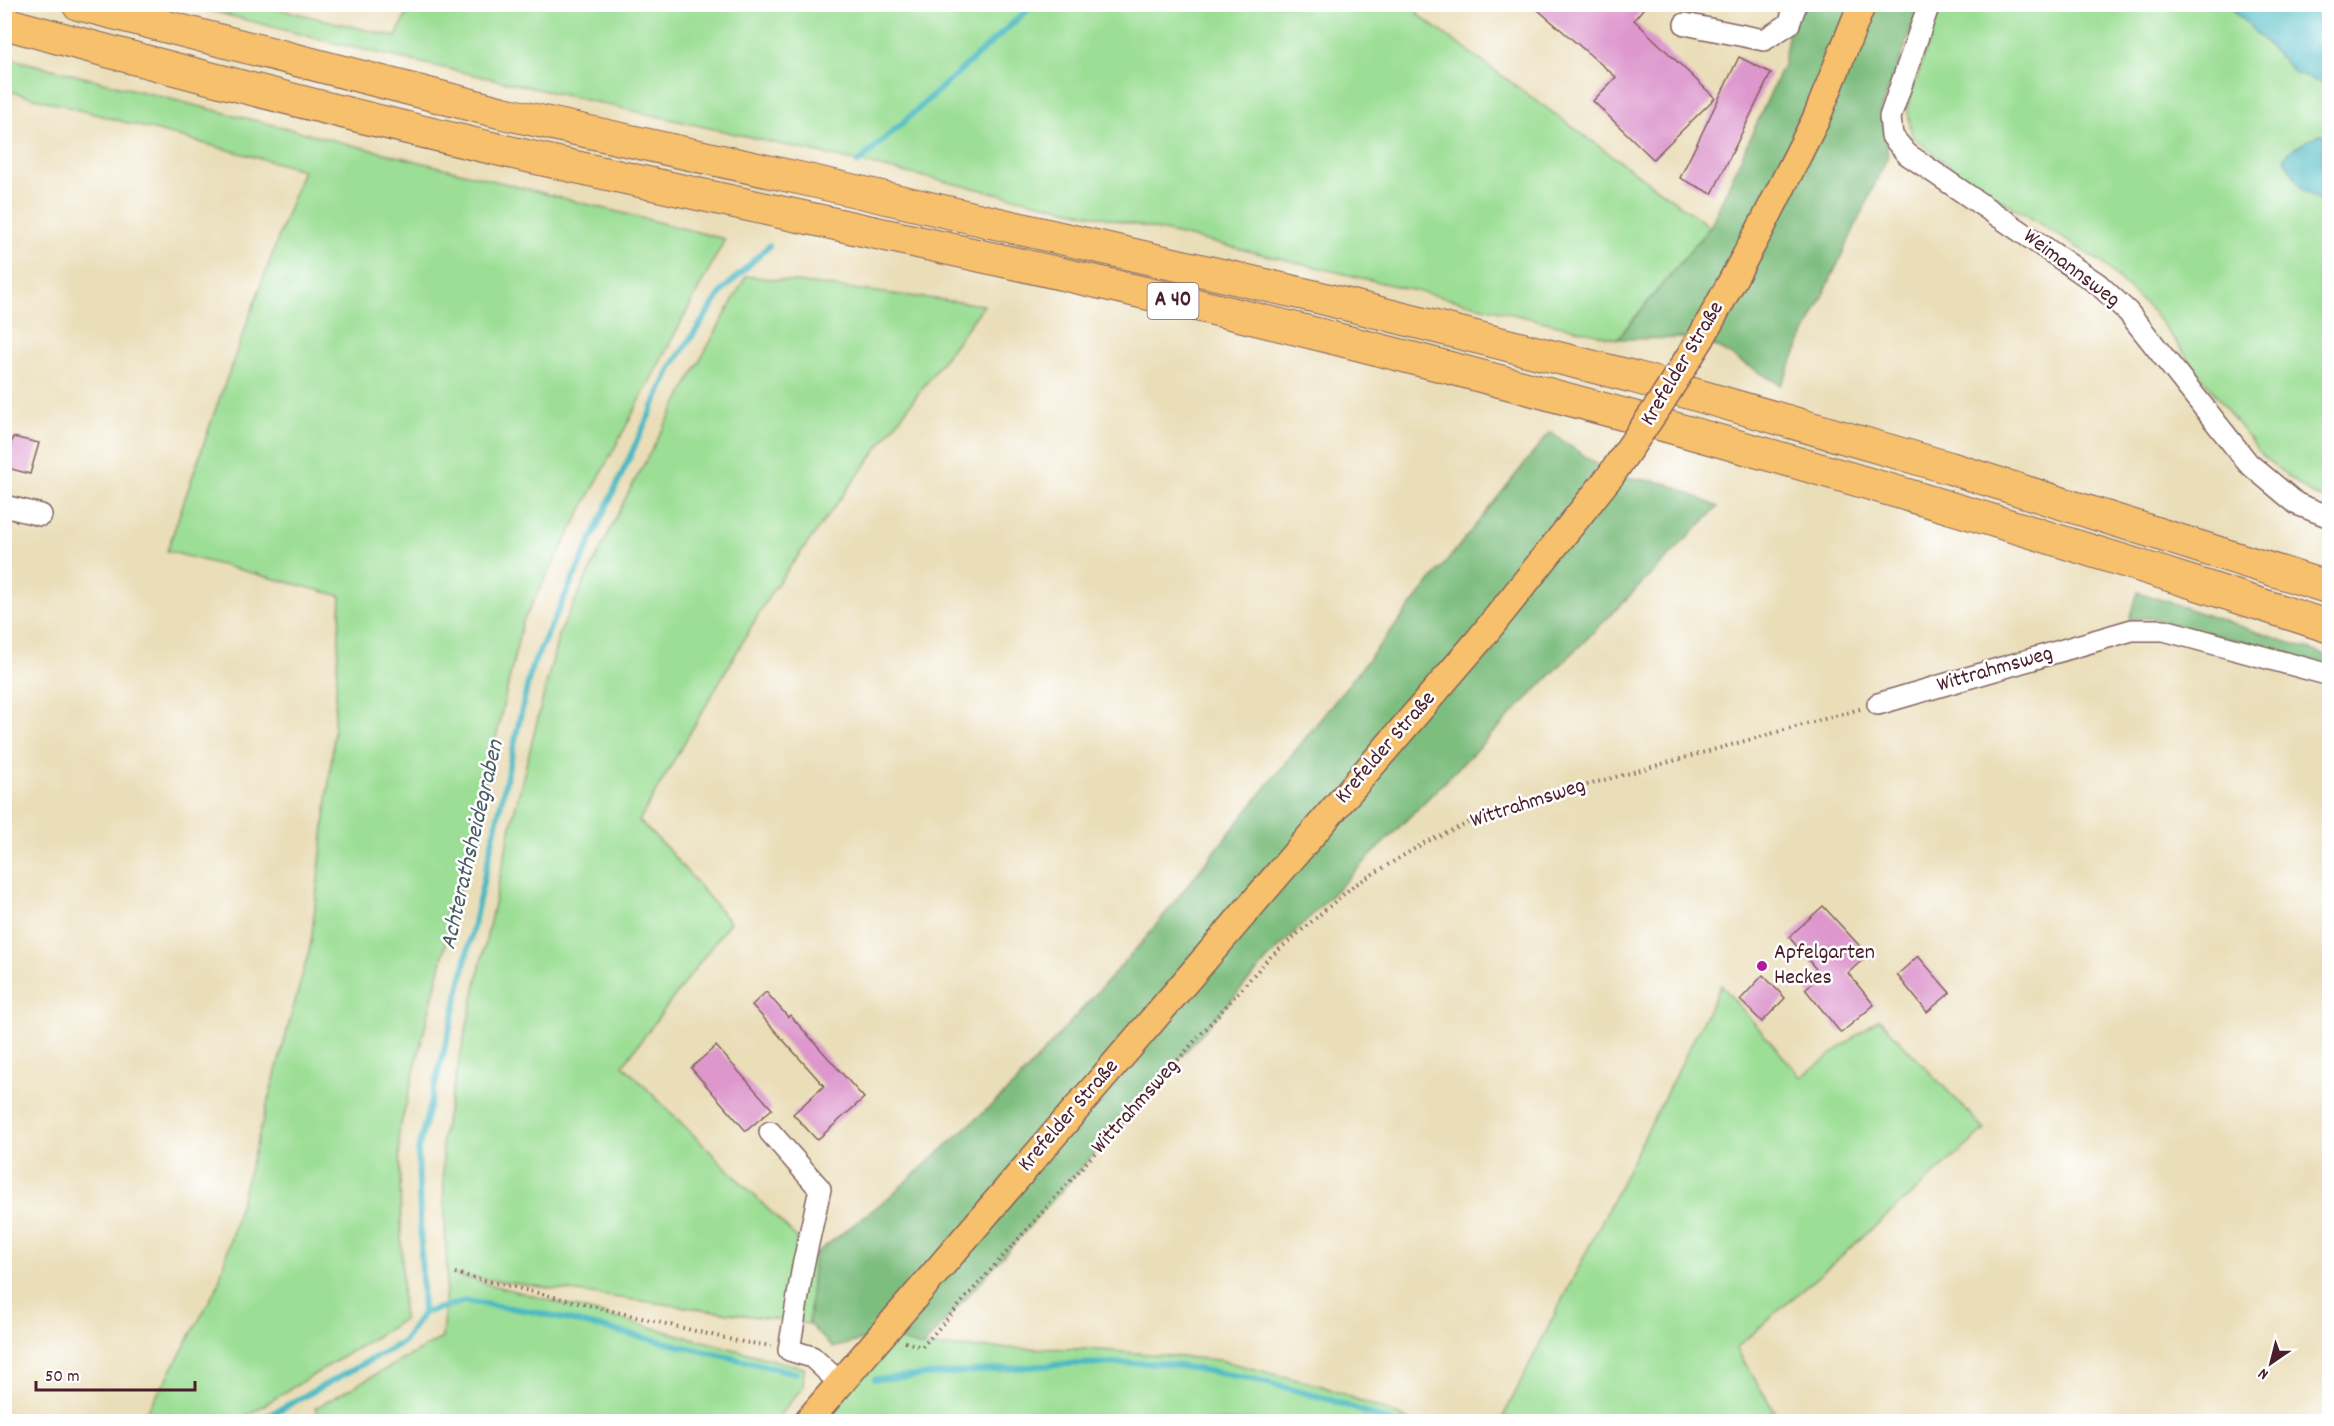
<svg xmlns="http://www.w3.org/2000/svg" width="2334" height="1426" viewBox="0 0 2334 1426" font-family="Dekko,sans-serif">
  <rect width="100%" height="100%" fill="#fff"/>
  <filter id="ink" filterUnits="userSpaceOnUse"><feTurbulence type="fractalNoise" baseFrequency=".0167" numOctaves="2"/><feDisplacementMap in="SourceGraphic" scale="12" xChannelSelector="R" yChannelSelector="G"/><feConvolveMatrix kernelMatrix="1 2 1 2 8 2 1 2 1" color-interpolation-filters="sRGB"/></filter>
  <filter id="wash" filterUnits="userSpaceOnUse"><feTurbulence type="fractalNoise" baseFrequency=".008" numOctaves="4" result="noise"/><feDisplacementMap in="SourceGraphic" scale="24" xChannelSelector="R" yChannelSelector="G"/><feGaussianBlur stdDeviation="1.35" result="paint"/><feColorMatrix in="noise" values="0 0 0 0 0 0 0 0 0 0 0 0 0 0 0 0 0 1.4 0 .05"/><feComposite in="paint" operator="in"/></filter>
  <g filter="url(#wash)">
    <rect width="100%" height="100%" fill="#eadeb9"/>
    <!-- green -->
    <path fill="#9cde95" stroke="#737e60" stroke-width="1.5" d="M411 4 1423 5 1417 14 1710 227 1617 339 1194 238 334 43 189 5H262L396 37Z
      M1941 5H2229L2296 74 2329 85V136L2319 134 2301 188 2329 207V501L2311 494 2262 456 2153 312 2101 262 1954 170 1912 136 1907 107Z
      M4 57 725 239 522 623 482 799 399 1132 403 1320 238 1421H140L165 1382 218 1285 311 943 333 746 341 596 167 551 215 411 303 170 5 90Z
      M746 276 984 305 772 591 639 821 666 847 730 922 623 1065 814 1255 809 1324 454 1275 804 1368 803 1387 774 1422H320L315 1408 442 1338 447 1274 442 1139 514 813 559 634 626 497Z
      M1721 985 1801 1077 1879 1019 1985 1130 1736 1348 1780 1421H1501Z
      M881 1335 922 1347 1088 1349 1219 1360 1322 1386 1412 1421 824 1422Z"/>
    <!-- forest -->
    <path fill="#7dbd7e" stroke="#646e54" stroke-width="1.5" d="M1794 5H1921L1881 109 1888 156 1781 385 1701 338 1617 339 1710 227 1783 65Z
      M1550 432 1611 475 1666 483 1718 507 1267 960 922 1347 881 1335 833 1348 809 1324 814 1255 888 1198 1014 1085 1144 940Z
      M2138 592 2329 656V669L2274 650 2149 618 2129 619Z"/>
    <!-- water -->
    <path fill="#4ab9c2" stroke="#4a6c76" stroke-width="1.5" d="M2229 5H2329V85L2296 74Z
      M2320 134 2329 136V207L2301 188 2284 158 2291 150Z"/>
    <g fill="none" stroke-linecap="round" stroke-linejoin="round">
      <!-- stream -->
      <path stroke="#4ab9c2" stroke-width="6" d="M858 163 1034 4
        M423 1313 465 1301 530 1311 796 1373
        M875 1379 1067 1364 1162 1363 1249 1378 1328 1399 1392 1422
        M257 1422 403 1342 423 1313 418 1150 453 1016 531 669 672 366 723 290 769 246"/>
    </g>
    <g id="blocks">
      <!-- building -->
      <path fill="#dd97cd" d="M1531 4H1647L1634 20 1715 98 1653 159 1593 101 1616 77Z
        M1739 57 1771 73 1712 194 1680 178Z
        M13 437 39 443 30 474 4 467Z
        M1823 906 1868 955 1848 973 1874 1005 1841 1033 1805 989 1821 975 1789 937Z
        M1918 956 1950 993 1927 1012 1897 975Z
        M1763 975 1785 998 1762 1022 1740 1000Z
        M766 992 788 1017 790 1015 864 1098 817 1140 793 1114 824 1086 752 1005Z
        M716 1046 772 1109 746 1131 691 1068Z"/>
    </g>
  </g>
  <g filter="url(#ink)">
    <use href="#blocks" fill-opacity="0" stroke="#82625d" stroke-width="1.5"/>
    <g fill="none" stroke-linecap="round" stroke-linejoin="round">
      <defs>
        <path id="minor" d="M1929 4 1890 117 1892 136 1907 154 2098 284 2128 312 2248 463 2297 504 2330 517
          M1685 24 1764 40 1789 24 1796 4
          M4 506 41 515
          M1878 704 2132 630H2164L2330 675
          M770 1132 820 1189 803 1266 789 1350 812 1357 840 1383"/>
        <path id="major" d="M1701 338 1763 224 1816 119 1862 4
          M807 1422 1480 639 1611 475"/>
        <path id="highway" d="M78 4 503 113 812 181 1317 297 1634 377 1950 468 2330 588
          M4 23C168 68 331 111 496 149 771 212 1047 267 1321 335 1660 420 1997 517 2330 627"/>
      </defs>
      <!-- minor casing -->
      <use href="#minor" stroke="#82625d" stroke-width="24"/>
      <!-- major casing -->
      <use href="#major" stroke="#82625d" stroke-width="30"/>
      <!-- highway casing -->
      <use href="#highway" stroke="#82625d" stroke-width="34"/>
      <!-- path -->
      <path stroke="#82625d" stroke-width="4" stroke-dasharray="1.5 4.5" stroke-linecap="butt" d="M455 1273 737 1341 771 1346
        M905 1342 922 1347 1267 960 1353 886 1424 843 1497 810 1860 709"/>
      <!-- minor -->
      <use href="#minor" stroke="#fff" stroke-width="21"/>
      <!-- major -->
      <use href="#major" stroke="#f7c06c" stroke-width="27"/>
      <!-- highway -->
      <use href="#highway" stroke="#f7c06c" stroke-width="32"/>
      <defs>
        <path id="major-bridge" d="M1611 475 1659 405 1701 338"/>
      </defs>
      <!-- major-bridge casing -->
      <use href="#major-bridge" stroke="#82625d" stroke-width="30" stroke-linecap="butt"/>
      <!-- major-bridge -->
      <use href="#major-bridge" stroke="#f7c06c" stroke-width="27"/>
    </g>
  </g>
  <!-- markers -->
  <circle fill="#b5179e" stroke="#fff" stroke-width="2" cx="1762" cy="966" r="6"/>
  <g text-anchor="middle" dominant-baseline="central" stroke-width="5" stroke-linejoin="round" paint-order="stroke">
    <!-- shield labels -->
    <rect fill="#fff" stroke="#80626b" stroke-width="1.5" x="1147.5" y="283" width="51" height="36" rx="4.5"/>
    <g font-size="21" font-weight="bold" fill="#4a1f2b">
      <text x="1173" y="301">A 40</text>
    </g>
    <!-- street labels -->
    <g font-size="22" fill="#4a1f2b" stroke="#fff">
      <text transform="translate(2071 269) rotate(37)">Weimannsweg</text>
      <text transform="translate(1683 364) rotate(-59)">Krefelder Straße</text>
      <text transform="translate(1995 670) rotate(-16)">Wittrahmsweg</text>
      <text transform="translate(1386 748) rotate(-49)">Krefelder Straße</text>
      <text transform="translate(1528 804) rotate(-18)">Wittrahmsweg</text>
      <text transform="translate(1136 1107) rotate(-48)">Wittrahmsweg</text>
      <text transform="translate(1069 1116) rotate(-49)">Krefelder Straße</text>
    </g>
    <!-- poi labels -->
    <g font-size="22" fill="#4a1f2b" stroke="#fff" text-anchor="start">
      <text x="1774" y="953">Apfelgarten<tspan x="1774" dy="25">Heckes</tspan></text>
    </g>
    <!-- water labels -->
    <g font-size="24" font-style="italic" fill="#4a5d67" stroke="#fff">
      <text transform="translate(473 845) rotate(-77)">Achterathsheidegraben</text>
    </g>
  </g>
  <!-- margin -->
  <rect width="2334" height="1426" fill="none" stroke="#fff" stroke-width="24"/>
  <!-- north arrow -->
  <g transform="translate(2271 1363) rotate(215)" stroke="#ffffff" stroke-width="4.5" paint-order="stroke">
  <path d="M0-4.5L10 22L0 15L-10 22Z" fill="#4a1f2b"/>
  <text y="-9" font-size="16" font-weight="bold" text-anchor="middle" fill="#4a1f2b">N</text>
  </g>
  <!-- scale -->
  <path d="M36 1381v9h159v-9" fill="none" stroke="#4a1f2b" stroke-width="3"/>
  <text x="45" y="1381" font-size="18" fill="#4a1f2b" stroke="#ffffff" stroke-width="4.5" paint-order="stroke">50 m</text>
</svg>
